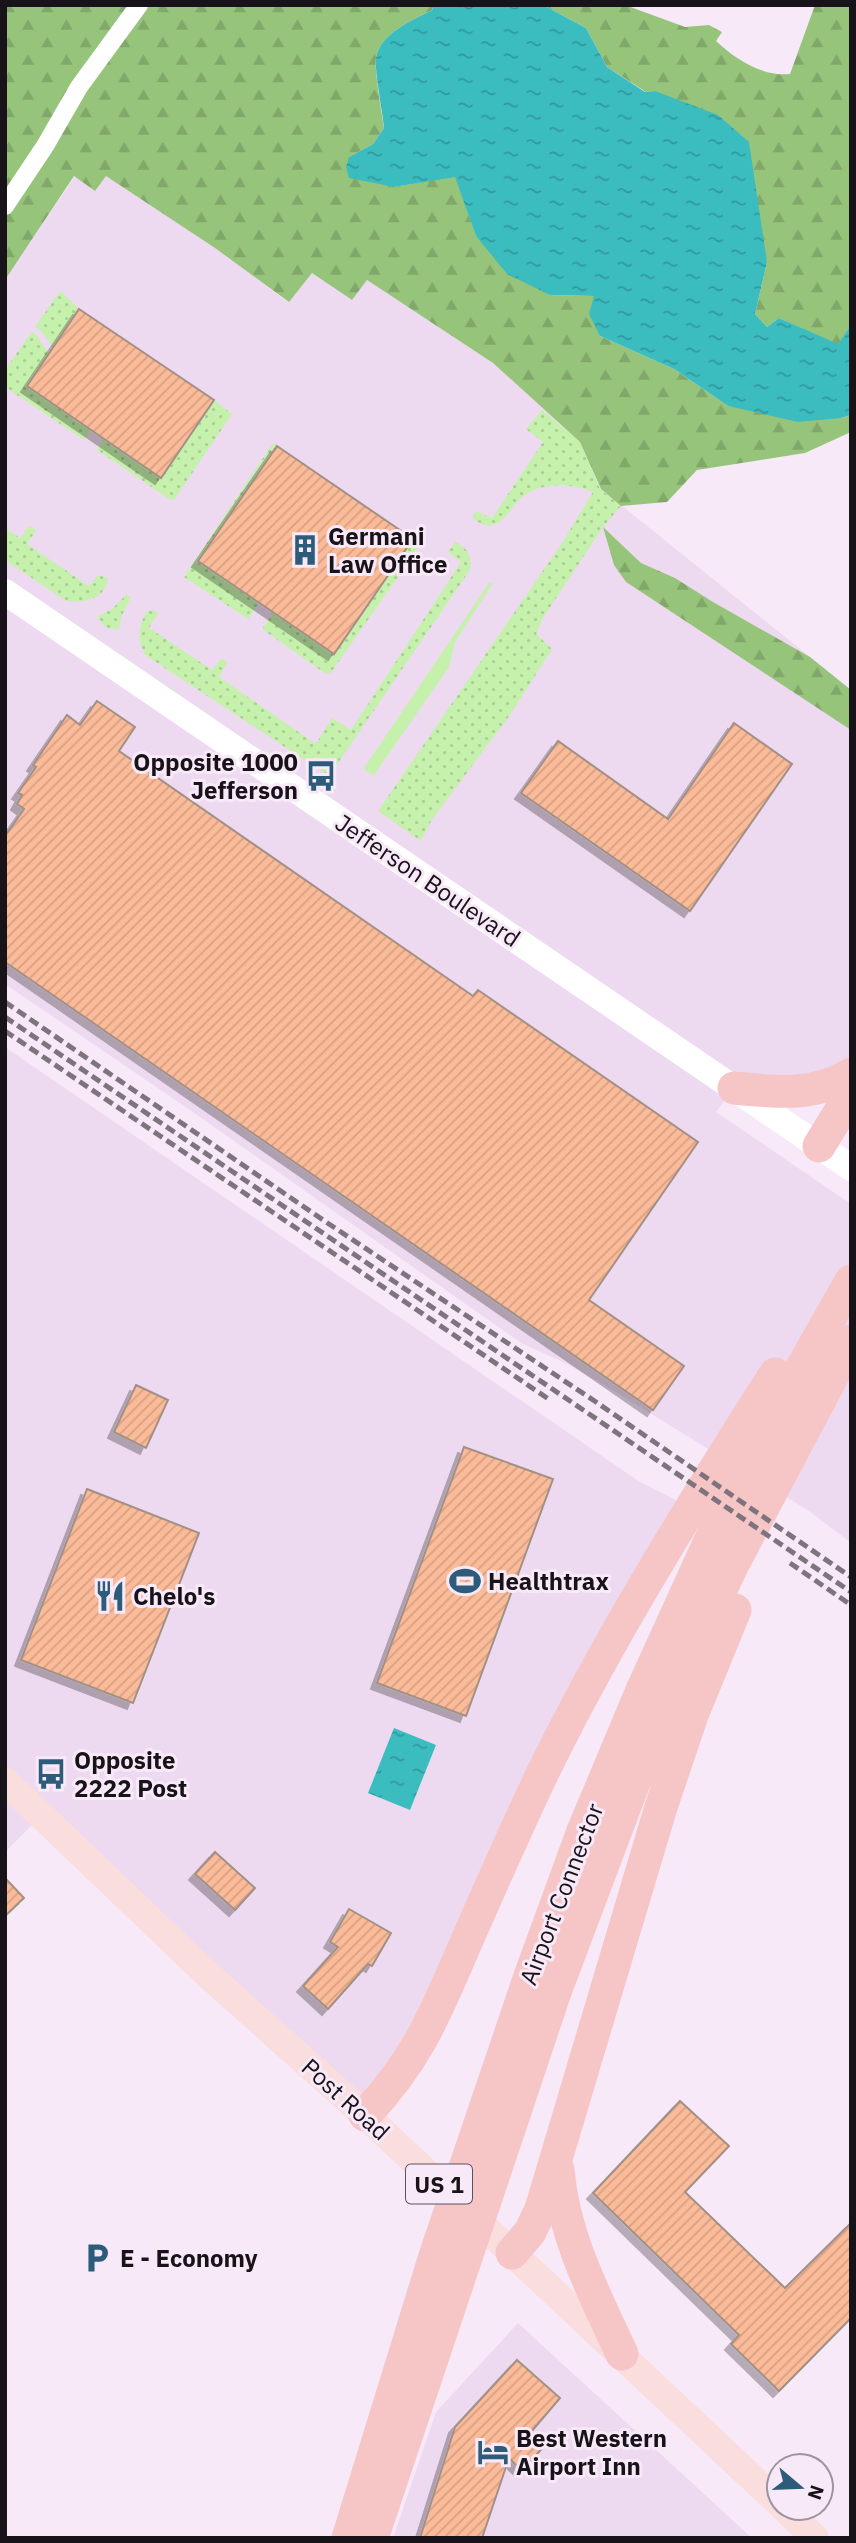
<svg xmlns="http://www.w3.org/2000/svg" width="856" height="2543" viewBox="0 0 856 2543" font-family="'IBM Plex Sans',sans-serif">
  <defs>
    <pattern id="grass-dots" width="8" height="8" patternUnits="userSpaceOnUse" patternTransform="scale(1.75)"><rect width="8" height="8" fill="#c6f1ac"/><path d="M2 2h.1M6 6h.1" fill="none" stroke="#a9ce93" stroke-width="1.8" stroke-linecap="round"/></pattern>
    <pattern id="forest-firs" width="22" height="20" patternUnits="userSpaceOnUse" patternTransform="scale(1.75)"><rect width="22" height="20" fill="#97c47b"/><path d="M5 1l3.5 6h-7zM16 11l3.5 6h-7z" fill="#81a86a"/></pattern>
    <pattern id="water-ripples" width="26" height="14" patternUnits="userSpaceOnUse" patternTransform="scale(1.75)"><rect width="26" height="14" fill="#3bbdc0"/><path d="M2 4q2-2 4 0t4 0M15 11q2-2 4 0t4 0" fill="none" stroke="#31989b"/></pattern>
    <pattern id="building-hatch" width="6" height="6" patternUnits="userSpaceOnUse" patternTransform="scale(1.75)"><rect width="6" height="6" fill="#fbbb99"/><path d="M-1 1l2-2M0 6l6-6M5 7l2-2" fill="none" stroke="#d6a083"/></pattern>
    <filter id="shadow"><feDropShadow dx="-6" dy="6" stdDeviation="0" flood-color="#0004"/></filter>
  </defs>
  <rect width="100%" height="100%" fill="#f8e9f9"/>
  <!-- built -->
  <path fill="#eedaf0" d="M106 175 215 248 288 302 312 273 352 300 367 280 493 363 580 442 600 488 851 690V1064L828 1078 738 1082 716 1112 851 1204V1543L809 1511 606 1386 567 1364 521 1343 190 1110 5 984V280L75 176Z
    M5 1047 640 1482 684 1504 420 2037 356 2113 36 1821 5 1852Z
    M518 2323 752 2538H393L436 2412Z"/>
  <!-- grass -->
  <path fill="url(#grass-dots)" d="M60 291 79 309 53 347 40 330 35 327Z
    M32 331C40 336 41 347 50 352L27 386 91 430 84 440 5 387V370Z
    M214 400 232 414 174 500 169 499 97 450 104 438 162 477Z
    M542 410 580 442 600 489 621 506 603 527 543 618 536 634 552 649 510 715 431 821 421 841 378 811 562 543 593 492C568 482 536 481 516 503 510 511 503 523 492 525 485 527 478 522 472 518L476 511 492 518 543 442 526 429Z
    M273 443 277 446 198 561 259 603 248 619 184 577Z
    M29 526 36 530 27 544 89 586 98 575 108 578C107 598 83 604 66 601L5 560V528L20 538Z
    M413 539 421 544 330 674 323 672 262 629 273 613 334 654Z
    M455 542C469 549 472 556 470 570L329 776 145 655C137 639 138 627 147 611L153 610 158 613 149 628 212 670 221 659 225 660 227 663 219 677 316 744 332 718 351 730 461 562 448 552Z
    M127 594 131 597 121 617 119 630 105 627 97 617 112 609Z"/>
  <!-- forest -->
  <path fill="url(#forest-firs)" d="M5 5H434L432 10C413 20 380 33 376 58 374 69 382 114 384 128L373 144 349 157 394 187 456 176 476 236 550 295 594 296 600 336 674 369 728 406 841 418 851 415V432L805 453 697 470 667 502 621 506 601 489 580 442 493 363 367 280 352 300 312 273 289 302 215 248 106 176 95 191 74 176 5 280Z
    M543 5H625L685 27 709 25 722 32 716 41C735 59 763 77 790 74L815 5H851V325L838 345 779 318 767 327 755 314 767 262 655 91 646 92 607 67 586 28Z
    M603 527 641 563 675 578 713 602 810 657 851 690V730L626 582 614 565Z"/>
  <!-- green -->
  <path fill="#c6f1ac" d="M489 583H493L455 642 449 667 374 775 366 771 364 768Z"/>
  <!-- water -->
  <path fill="url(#water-ripples)" d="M434 5H543L586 28 607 67 645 92 655 91 718 115 749 142 767 262 755 314 767 327 779 318 838 344 851 325V415L841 418 798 422 728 406 674 369 600 336 589 314 594 296 550 295 507 274 476 236 455 177 394 187 349 178 346 167 349 157 373 144 384 128C383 114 374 69 376 58 380 33 413 20 432 10Z
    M394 1728 436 1745 410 1810 368 1793Z"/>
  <!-- building -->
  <path fill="url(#building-hatch)" stroke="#a29086" stroke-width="2" filter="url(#shadow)" d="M79 309 214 400 161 478 27 386Z
    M277 446 413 539 334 654 198 561Z
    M97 701 135 727 119 751 473 996 478 990 698 1142 589 1300 684 1366 653 1410 5 962V836L24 809 17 804 22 795 18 793 36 767 33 765 67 715 80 725Z
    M734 723 792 764 690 911 521 793 558 741 668 819Z
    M136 1385 168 1400 146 1448 114 1432Z
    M464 1447 553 1479 466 1716 377 1683Z
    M87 1489 199 1533 133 1703 21 1660Z
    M215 1852 255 1888 235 1910 195 1874Z
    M5 1878 24 1898 5 1916Z
    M349 1909 391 1933 372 1966 368 1964 328 2009 303 1986 338 1947 330 1942Z
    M680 2101 729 2146 685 2192 785 2288 851 2223V2318L779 2391 731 2344 739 2335 593 2193Z
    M517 2360 560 2398 531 2432 545 2445 522 2471 509 2458 482 2538H420L455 2427Z"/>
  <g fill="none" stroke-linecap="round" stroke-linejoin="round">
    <!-- street -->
    <path stroke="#fff" stroke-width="18" d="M5 206 45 146 79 87 139 5"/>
    <!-- secondary -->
    <path stroke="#fff" stroke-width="26" d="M5 592 851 1168"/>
    <!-- primary -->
    <path stroke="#fadddd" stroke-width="28" d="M5 1781 207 1974 365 2115 779 2503
      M784 2508 815 2538"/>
    <!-- highway -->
    <path stroke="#f6c6c7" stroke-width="33" d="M734 1088C775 1092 814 1097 851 1074
      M819 1146 851 1094
      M365 2115C420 2057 437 2009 468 1938 493 1881 518 1824 545 1768 612 1632 693 1503 775 1374
      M558 2170C564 2238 594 2293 622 2354
      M512 2253 530 2232 541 2209 661 1807 692 1715 735 1610
      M348 2538 435 2256 529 1979 583 1831 643 1688 709 1543 788 1392 851 1281
      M372 2538 555 1992 633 1785 662 1715 732 1566 851 1341"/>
    <!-- rail -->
    <path stroke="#7e747e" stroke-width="5" stroke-dasharray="10 5" stroke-linecap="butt" d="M5 1002 326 1222 596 1402 851 1577
      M5 1017 851 1592
      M5 1031 550 1400
      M790 1563 851 1605"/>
  </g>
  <!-- icons -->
  <defs>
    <symbol id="building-bare" viewBox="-9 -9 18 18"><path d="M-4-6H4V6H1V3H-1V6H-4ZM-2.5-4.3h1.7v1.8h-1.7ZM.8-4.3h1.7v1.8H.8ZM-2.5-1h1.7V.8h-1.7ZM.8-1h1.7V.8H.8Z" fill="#2d5b7a" stroke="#f8e9f9" stroke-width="2.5" paint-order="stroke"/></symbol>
    <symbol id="bus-bare" viewBox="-9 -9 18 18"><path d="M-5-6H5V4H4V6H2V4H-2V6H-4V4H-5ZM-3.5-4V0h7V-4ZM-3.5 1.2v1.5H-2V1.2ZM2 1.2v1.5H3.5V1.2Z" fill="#2d5b7a" stroke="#f8e9f9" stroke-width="2.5" paint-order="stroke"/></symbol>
    <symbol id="stadium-bare" viewBox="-9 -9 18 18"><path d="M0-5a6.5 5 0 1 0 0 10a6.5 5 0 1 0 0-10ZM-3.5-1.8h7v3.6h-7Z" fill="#2d5b7a" stroke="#f8e9f9" stroke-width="2.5" paint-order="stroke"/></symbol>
    <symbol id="restaurant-bare" viewBox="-9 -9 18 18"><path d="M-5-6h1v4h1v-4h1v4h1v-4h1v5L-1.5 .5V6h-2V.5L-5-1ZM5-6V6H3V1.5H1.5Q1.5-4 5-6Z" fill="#2d5b7a" stroke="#f8e9f9" stroke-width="2.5" paint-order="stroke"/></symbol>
    <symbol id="parking-bare" viewBox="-9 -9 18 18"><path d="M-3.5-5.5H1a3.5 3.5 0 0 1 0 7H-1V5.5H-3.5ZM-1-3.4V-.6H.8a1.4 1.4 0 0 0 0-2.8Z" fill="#2d5b7a" stroke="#f8e9f9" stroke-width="2.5" paint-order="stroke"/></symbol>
    <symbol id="hotel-bare" viewBox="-9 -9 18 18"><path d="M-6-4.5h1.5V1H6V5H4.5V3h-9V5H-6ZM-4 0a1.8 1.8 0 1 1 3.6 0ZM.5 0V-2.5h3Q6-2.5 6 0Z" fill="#2d5b7a" stroke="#f8e9f9" stroke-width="2.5" paint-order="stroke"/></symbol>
  </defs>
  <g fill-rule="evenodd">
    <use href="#building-bare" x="283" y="528" width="44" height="44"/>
    <use href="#bus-bare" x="299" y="754" width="44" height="44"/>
    <use href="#stadium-bare" x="443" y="1559" width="44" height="44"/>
    <use href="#restaurant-bare" x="88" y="1574" width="44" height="44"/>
    <use href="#bus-bare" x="29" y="1752" width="44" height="44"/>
    <use href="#parking-bare" x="75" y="2236" width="44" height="44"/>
    <use href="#hotel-bare" x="471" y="2430" width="44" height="44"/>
  </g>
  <g text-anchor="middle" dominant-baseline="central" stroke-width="6" stroke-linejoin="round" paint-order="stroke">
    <!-- shield labels -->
    <rect fill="#f8e9f9" stroke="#5b535c" stroke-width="2" x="406" y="2164.5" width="66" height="39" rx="5"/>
    <g font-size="23" font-weight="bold" fill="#181318">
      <text x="439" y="2184">US 1</text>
    </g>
    <!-- poi labels -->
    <g font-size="24" font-weight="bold" fill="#181318" stroke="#f8e9f9" text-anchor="start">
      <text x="328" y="536">Germani<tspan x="328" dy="28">Law Office</tspan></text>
      <text x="298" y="762" text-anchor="end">Opposite 1000<tspan x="298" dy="28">Jefferson</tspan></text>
      <text x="488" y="1581">Healthtrax</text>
      <text x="133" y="1596">Chelo's</text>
      <text x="74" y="1760">Opposite<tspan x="74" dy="28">2222 Post</tspan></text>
      <text x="120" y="2258">E - Economy</text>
      <text x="516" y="2438">Best Western<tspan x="516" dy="28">Airport Inn</tspan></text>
    </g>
    <!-- street labels -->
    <g font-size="24" fill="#181318" stroke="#f8e9f9">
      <text transform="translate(428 880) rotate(34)">Jefferson Boulevard</text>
      <text transform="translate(561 1894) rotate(-69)">Airport Connector</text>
      <text transform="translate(346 2099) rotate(42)">Post Road</text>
    </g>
  </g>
  <!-- border -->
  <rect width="856" height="2543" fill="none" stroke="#181318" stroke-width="14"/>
  <!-- north arrow -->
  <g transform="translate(800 2487) rotate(109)"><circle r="33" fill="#f8e9f9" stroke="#9e939f" stroke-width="2"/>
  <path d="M0-5L12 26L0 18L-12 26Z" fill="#2d5b7a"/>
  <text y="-10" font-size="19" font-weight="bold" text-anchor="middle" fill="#181318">N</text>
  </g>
</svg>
